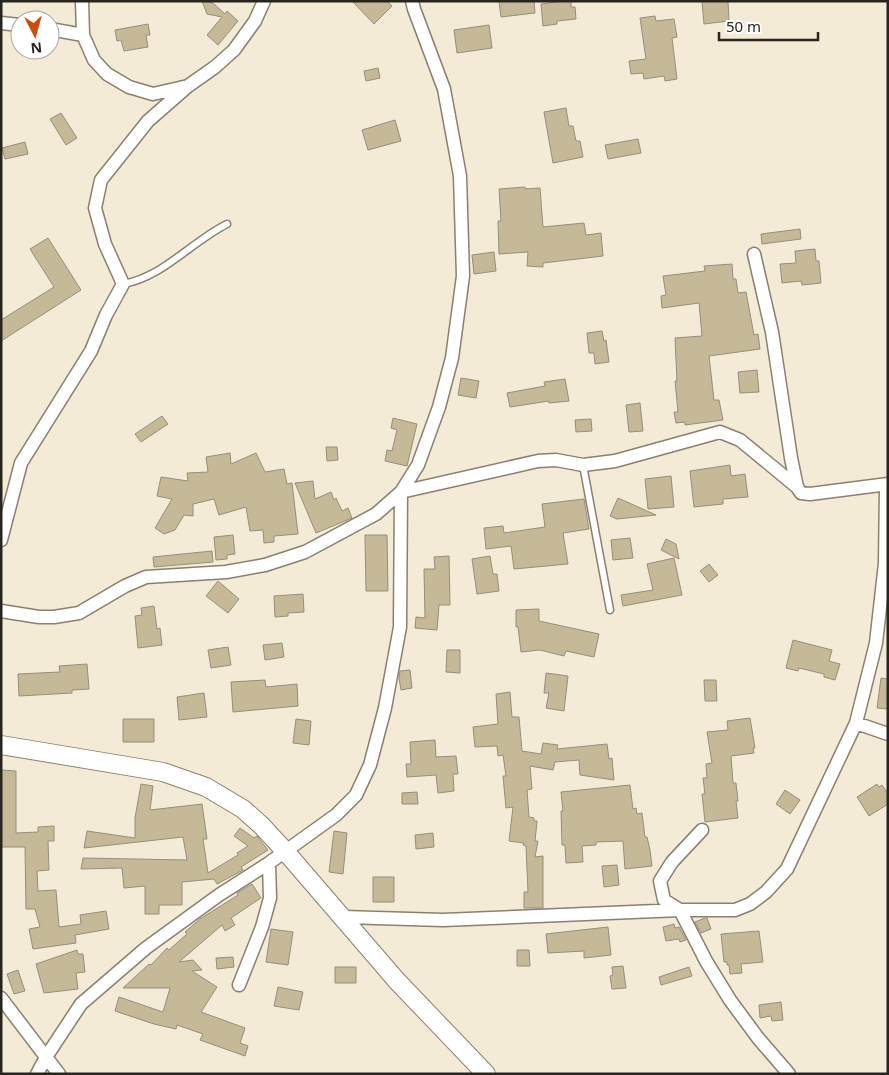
<svg xmlns="http://www.w3.org/2000/svg" width="889" height="1075" viewBox="0 0 889 1075" font-family="'Noto Sans',sans-serif">
  <rect width="100%" height="100%" fill="#f3ebd6"/>
  <!-- building -->
  <path fill="#c6b998" stroke="#958e7b" d="M202 1 213 3 225 14 227 11 238 21 218 45 207 35 222 17 207 14Z
    M352 1H387L392 6 374 24Z
    M499 1H534L535 13 501 17Z
    M564 1H571V7H575L576 19 557 21V24L543 26 541 4Z
    M702 1H728L729 21 704 24Z
    M655 16 656 21 674 19 677 37 672 38 677 79 665 81 664 76 644 79 643 73 631 74 629 61 646 59 640 18Z
    M148 24 150 35H146L148 47 124 51 121 40 117 41 115 30Z
    M489 25 492 48 457 53 454 30Z
    M378 68 380 78 366 81 364 71Z
    M566 108 569 126H573L576 141H580L583 157 553 163 544 112Z
    M61 113 77 138 66 145 50 119Z
    M395 120 401 141 368 150 362 130Z
    M638 139 641 153 608 159 605 145Z
    M25 142 28 154 5 159 2 148Z
    M525 187V189L540 188 543 227 584 223 586 235 601 233 603 256 543 263V267L527 266 528 252 499 254 498 221H501L499 189Z
    M800 229 801 239 762 244 761 234Z
    M48 238 81 290 1 341V320L54 287 30 249Z
    M815 249 816 261H819L821 283 802 285 801 281 782 283 780 264 796 263 795 251Z
    M494 252 496 271 474 274 472 255Z
    M732 264 733 279H736L738 293 746 292 754 335 758 334 760 349 709 356 714 400H719L723 420 685 425V422L676 423 674 412H678L675 381H677L675 338 702 336 699 303 662 308 661 296 666 295 663 276 705 271 704 266Z
    M602 331 604 341 606 340 609 362 595 364 594 353H589L587 333Z
    M757 370 759 392 740 393 738 372Z
    M461 378 479 381 476 398 458 395Z
    M565 379 569 401 549 403V401L510 407 507 393 545 386 544 382Z
    M640 403 643 431 629 432 626 405Z
    M162 416 168 424 141 442 135 434Z
    M393 418 417 424 407 466 385 461 387 450 392 451 397 430 391 428Z
    M591 419 592 431 576 432 575 420Z
    M326 447H337L338 460 327 461Z
    M230 453 231 464 256 453 265 472 284 469 287 484 292 483 298 534 274 536V542L264 543 263 530 250 531 246 507 219 515 214 499 193 504V516L184 515 175 530 164 534 155 528 172 499 157 496 161 477 188 481 187 473 208 472 206 457Z
    M730 465 731 476 745 474 748 497 723 499V504L694 507 690 471Z
    M671 476 674 507 648 509 645 479Z
    M313 481 315 499 331 492 334 500 336 498 342 511 348 508 352 518 316 533 295 483Z
    M618 498 656 515 617 519 610 516Z
    M584 499 589 529 563 533 568 564 514 569 511 546 486 549 484 528 503 526 504 533 545 527 542 504Z
    M233 535 235 554 227 555V559L216 560 214 537Z
    M365 535H387L388 591H366Z
    M630 538 633 558 613 560 611 540Z
    M666 539 676 544 679 559 661 550Z
    M212 551 213 562 154 567 153 557Z
    M449 556 450 605H439L437 630 415 628 416 617 425 618 424 569H435L434 557Z
    M490 556 493 574H497L499 591 477 594 472 559Z
    M674 558 682 595 623 606 621 595 653 590 647 564Z
    M709 564 718 575 709 582 700 571Z
    M218 581 239 599 228 613 206 596Z
    M303 594 304 612 288 613V616L275 617 274 596Z
    M154 606 157 629 160 628 162 645 138 648 135 616 142 615 141 608Z
    M539 609V621L599 634 594 657 566 651 564 656 540 650 521 652 518 627H516V610Z
    M793 640 832 650 829 661 840 664 835 680 824 677V674L799 668 798 671 786 668Z
    M282 643 284 657 265 660 263 645Z
    M228 647 231 665 211 668 208 650Z
    M447 650H460V673L446 672Z
    M87 664 89 689 72 690V693L19 696 18 674 60 672 59 666Z
    M410 670 412 688 401 690 399 678 400 671Z
    M546 673 568 676 564 711 546 708 549 693H544Z
    M881 678 888 679V709L877 708Z
    M265 680 266 687 297 684 298 706 233 712 231 682Z
    M704 680H716L717 701H705Z
    M510 692 512 717H519L522 751 541 754 543 743 558 745 557 749 607 744 609 759 612 758 614 780 580 775 579 760 555 762 553 770 530 766 532 789 527 790 529 817 534 818V821H537L535 841H538L535 857 543 856V908H524V892H528L526 846 523 845 524 843 509 841 513 807 506 808 503 776H506L503 755 498 756 497 746 475 747 473 727 498 724 496 694Z
    M204 693 207 717 179 720 177 697Z
    M750 718 755 748H753L754 753 731 756 733 783H736L738 801H736L738 818 705 822 702 794H705L703 778H707L706 764 712 763 707 732 728 730 727 721Z
    M123 719H154V742H123Z
    M296 719 311 721 309 745 293 743Z
    M435 740 436 757 456 756 458 774H453L454 791 438 793 436 775 407 777 406 764H411L410 742Z
    M1 770 16 771V833L38 832V827L54 826V841H48L49 870 37 871 38 891 56 890 59 927 81 924 80 915 106 911 109 929 75 935 76 943 33 949 29 929 40 927 35 909H26L25 847H1Z
    M141 784 153 786 150 810 202 804 207 839H203L208 873 238 855 237 853 248 846 234 836 240 828 254 838 257 836 268 850 241 867 243 870 217 884 214 879 182 882V905H159V914H145V886L124 888 122 868 81 869 83 858 187 860 183 837 84 848 87 831 135 838V818Z
    M877 784 879 787 882 785 888 794V804L869 816 857 797Z
    M630 785 633 809 636 808 637 814 642 813 645 837H647L650 850 652 866 625 869 623 841 596 842V845L582 846 583 862 566 863 565 845H562L561 811H563L561 792Z
    M785 790 800 800 790 814 776 804Z
    M417 792 418 804H402V793Z
    M334 831 347 833 343 874 329 872Z
    M433 833 434 847 416 849 415 835Z
    M617 865 619 885 604 887 602 866Z
    M373 877H394V902H373Z
    M252 884 261 898 231 918 235 925 225 931 222 925 179 962 193 960 202 970 192 971 217 987 201 1012 245 1028 240 1043 248 1046 245 1056 200 1040 203 1034 177 1025 176 1029 154 1024 115 1011 119 997 163 1012 170 988H123L149 964 151 965 167 948 169 950 187 934 185 932 200 919 238 895 237 893Z
    M705 918H707L711 929 701 933 695 922Z
    M674 924 675 928 679 927 686 940 680 942 679 939 666 941 663 927Z
    M608 927 611 955 584 958V951L548 953 546 934Z
    M271 929 293 932 288 965 266 962Z
    M759 931 763 962 741 964 742 973 730 974 729 965H727V962H724L721 934Z
    M77 950 78 954H83L85 972 76 973 78 989 44 993 36 964Z
    M517 950H529L530 966H517Z
    M233 957 234 967 217 969 216 958Z
    M623 966 626 988 612 989 610 976 613 975 612 967Z
    M335 967H356V983H335Z
    M689 967 692 976 661 985 659 977Z
    M18 970 25 991 14 994 7 974Z
    M278 987 303 992 299 1010 274 1006Z
    M781 1002 783 1020 772 1021 771 1016 760 1018 759 1005Z"/>
  <g fill="none" stroke-linecap="round" stroke-linejoin="round">
    <defs>
      <path id="lane" d="M123 284C163 277 191 242 227 224
        M583 465 610 610"/>
      <path id="street" d="M82 1 83 35
        M1 23 20 25
        M50 29 83 35 94 60 107 74 129 87 153 94 188 86 215 67 234 50 255 21 264 1
        M754 254 772 332 791 458 797 487
        M1 540 21 463 91 351 106 315 123 284 105 244 95 208 101 180 148 121 188 86
        M1 611 39 617H54L79 613 125 586 146 577 226 572 265 565 305 552 376 514 401 492 538 461 556 460 583 465 615 461 720 432 740 440 797 487 801 493 810 494 888 484
        M856 723 888 734
        M702 830 672 862 660 881 664 900 680 910 706 961 730 1000 758 1038 789 1074
        M343 917 443 920 680 910H735L750 904 766 892 787 869 856 723 876 643 885 563 886 485
        M239 985 262 927 270 898 269 863
        M1 998 59 1074
        M37 1074 46 1057 81 1004 146 948 219 895 269 863 336 815 356 795 370 765 385 708 400 627 401 492 418 465 439 407 452 358 463 276 460 176 444 89 414 9 412 1"/>
      <path id="secondary" d="M1 745 163 772 206 787 243 809 262 826 285 851 397 981 486 1074"/>
    </defs>
    <!-- lane casing -->
    <use href="#lane" stroke="#89816f" stroke-width="9"/>
    <!-- street casing -->
    <use href="#street" stroke="#89816f" stroke-width="15"/>
    <!-- secondary casing -->
    <use href="#secondary" stroke="#89816f" stroke-width="20"/>
    <!-- lane -->
    <use href="#lane" stroke="#fff" stroke-width="6"/>
    <!-- street -->
    <use href="#street" stroke="#fff" stroke-width="12"/>
    <!-- secondary -->
    <use href="#secondary" stroke="#fff" stroke-width="18"/>
  </g>
  <!-- border -->
  <rect width="889" height="1075" fill="none" stroke="#28251e" stroke-width="5"/>
  <!-- north arrow -->
  <g transform="translate(35 35) rotate(174)"><circle r="24" fill="#ffffff" stroke="#a9a8a5"/>
  <path d="M0-4L9 19L0 12L-9 19Z" fill="#d04c04"/>
  <text y="-8" font-size="14" font-weight="bold" text-anchor="middle" fill="#28251e">N</text>
  </g>
  <!-- scale -->
  <path d="M719 32v8h99v-8" fill="none" stroke="#28251e" stroke-width="2.5"/>
  <text x="726" y="32" font-size="15" fill="#28251e" stroke="#ffffff" stroke-width="4" paint-order="stroke">50 m</text>
</svg>
